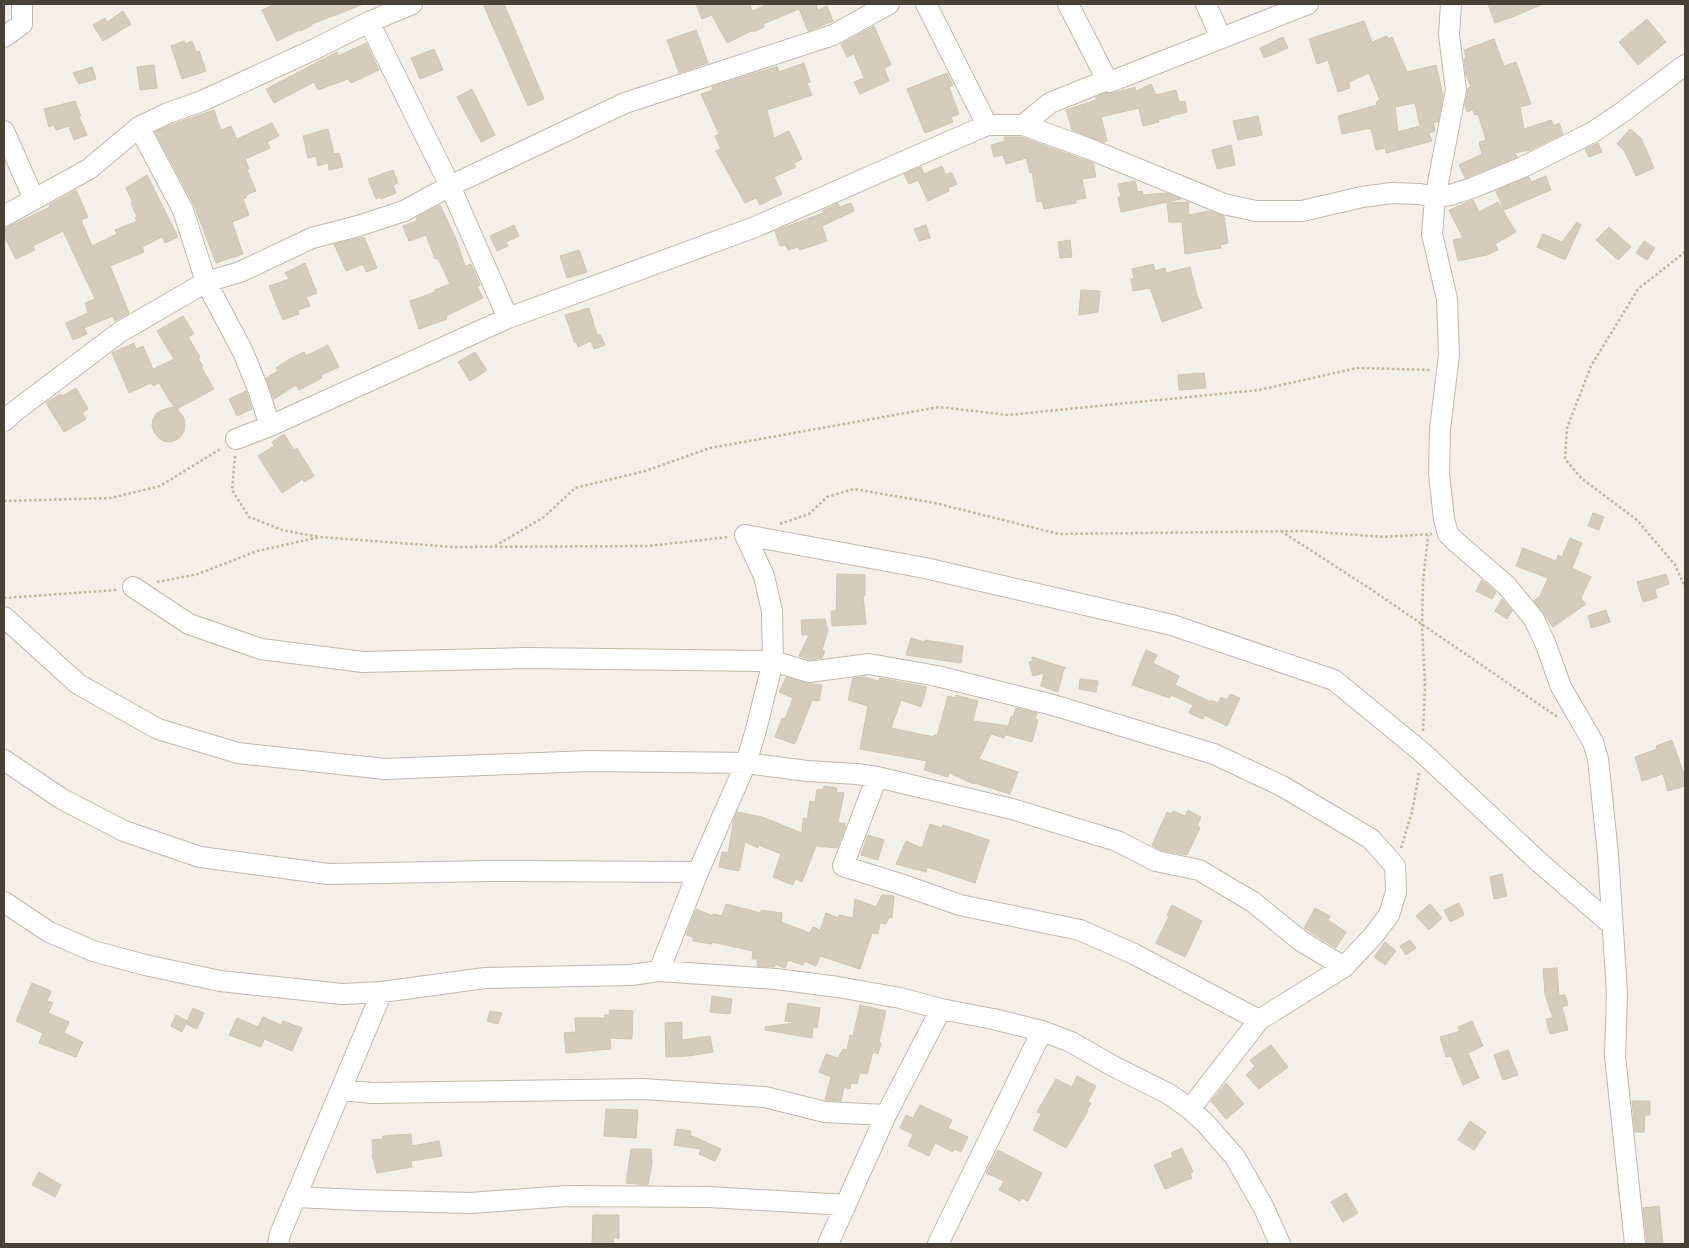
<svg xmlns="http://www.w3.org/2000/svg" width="1689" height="1248" viewBox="0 0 1689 1248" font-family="Montserrat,sans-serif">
  <rect width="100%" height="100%" fill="#f4f0e8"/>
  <!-- building -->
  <path fill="#d6ccbd" stroke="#d1c4b0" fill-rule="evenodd" d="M275 4H361V5L312 24V25L301 31 300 30 277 41 262 10Z
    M483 4H504L544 99 528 106Z
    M696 4H750L752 11 769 4H816L818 10 827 6 833 21 808 31 799 9 763 24 764 27 753 32V30L727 43 712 15 702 19Z
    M1488 4H1543L1515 16 1495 23Z
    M123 11 131 24 103 41 93 25 105 18 107 22Z
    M1647 19 1666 42 1638 65 1619 42Z
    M1364 21 1372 42 1387 36 1388 39 1392 37 1407 72 1436 65 1443 95 1438 122H1433L1435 131 1429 133 1432 141 1386 153 1385 148 1376 150 1371 128 1342 134 1338 116 1377 105 1376 102 1380 100 1369 73 1349 82 1350 88 1338 92 1328 60 1317 64 1309 39ZM1415 103 1420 126 1398 132 1395 107Z
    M874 26 891 65 884 68 889 81 860 94 854 82 864 78 854 54 847 57 841 44Z
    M696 30 708 63 679 73 667 40Z
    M1283 37 1288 48 1264 58 1260 48Z
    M1494 39 1504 66 1516 62 1531 104 1520 107 1524 129 1551 120 1554 126 1559 123 1563 134 1530 150 1515 153 1517 157 1465 178 1459 165 1482 154 1479 142 1486 140 1478 114 1475 115 1473 110 1467 112 1465 106 1468 88 1471 87 1466 75 1464 59 1466 58 1464 50Z
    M184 41 185 44 192 41 196 52 199 51 206 71 182 79 171 46Z
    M366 43 379 70 351 83 348 79 318 90 314 82 274 103 266 89 337 52 338 56Z
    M434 49 443 70 420 79 411 58Z
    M804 63 810 82 807 83 812 95 767 110 774 138 789 131 802 159 794 163 796 167 774 177 782 194 760 205 756 198 745 203 716 151 721 149 715 136 719 134 701 94 713 90 712 87 775 67 777 66 779 72Z
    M154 65 157 88 140 90 137 67Z
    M92 67 96 79 79 84 73 73Z
    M947 73 953 85 949 87 959 114 951 117 953 122 925 133 907 89Z
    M1151 84 1156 95 1176 90 1179 102 1185 101 1187 112 1170 116 1171 117 1158 120 1159 122 1143 126 1139 108 1101 117 1107 141 1104 142 1072 130 1066 110 1096 100V97L1106 93H1114L1135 87 1136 91Z
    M472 89 495 135 481 142 457 97Z
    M75 101 81 116 79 117 87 135 74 140 69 126 56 130 54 125 49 127 44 109Z
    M214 110 221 130 231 126 237 139 272 123 279 136 267 142 270 148 245 159 249 169 247 170 256 191 246 195 247 197 243 199 249 215 232 222 243 254 216 263 194 205 155 132 173 124Z
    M1258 116 1262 135 1238 140 1233 121Z
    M328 129 334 154 339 153 343 167 329 170 328 163 318 166 316 156 308 158 303 136Z
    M1630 129 1641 138 1654 168 1636 176 1625 152 1617 144Z
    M1004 137H1021L1093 163 1096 177 1082 179 1086 198 1076 200V203L1044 209 1042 201 1037 202 1032 172 1030 173 1026 158 1006 164 1003 155 994 157 991 145 1005 141Z
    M1598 143 1602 152 1589 157 1585 149Z
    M1231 145 1235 165 1217 169 1212 150Z
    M942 166 946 175 951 172 957 184 948 188 949 191 928 201 918 180 909 184 904 174 921 167 924 174Z
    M393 170 398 183 393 185 396 193 381 199 380 197 376 199 368 179Z
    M147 175 178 237 165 243 162 237 142 247 144 252 110 266 129 313 115 321 113 316 84 328 87 334 73 340 66 323 88 313 85 303 95 299 63 231 33 246 35 250 16 259 4 236V229L50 207 49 205 76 190 88 217 81 220 92 246 117 234 115 230 137 221 135 218 137 217 131 203H133L126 188Z
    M1546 176 1551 190 1504 210 1496 191 1529 177 1531 182Z
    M1135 181 1138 192 1142 191 1143 195 1166 193 1181 199 1121 212 1118 197H1121L1118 184Z
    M1473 200 1479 212 1498 202 1516 232 1495 244 1498 250 1487 255 1458 261 1453 240 1463 238 1449 210Z
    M1188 202 1189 215 1210 211 1224 216 1228 243 1220 245 1221 248 1185 254 1182 222H1169L1167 203Z
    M838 203 840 207 851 203 854 211 822 226 827 241 800 250 798 247 788 250 786 245 780 246 775 231 823 213 822 211Z
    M440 205 456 239 465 266 471 264 480 285 477 286 483 298 446 316 447 319 419 329 410 301 435 292V290L450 284 438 258 435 259 426 235 409 241 403 226 417 221 416 218Z
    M1577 222 1581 225 1565 260 1537 247 1543 234 1562 242Z
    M514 225 519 236 506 242 508 246 497 251 490 236Z
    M926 225 930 238 919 241 914 229Z
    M1609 227 1631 247 1618 260 1596 240Z
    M364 237 377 268 366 272 363 264 346 271 334 244Z
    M1070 240 1072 257 1060 258 1058 242Z
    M1644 241 1655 248 1647 260 1636 253Z
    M579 250 587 272 567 278 560 256Z
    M305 263 317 293 306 297 310 306 298 310 299 314 283 320 269 286 289 279 285 273Z
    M1153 264 1155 271 1165 268 1166 273 1190 267 1197 295 1202 308 1162 322 1150 288 1133 291 1131 279 1134 278 1132 269Z
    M1081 290 1100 291 1098 312 1079 315Z
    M589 308 597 335 600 334 605 345 594 349 591 341 578 347 576 342 575 343 565 315Z
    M183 316 194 334 188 337 200 357 198 358 203 366 201 367 214 389 177 409 184 418 185 424 184 431 181 436 176 440 170 442 163 441 158 437 154 432 152 426 153 419 156 414 162 410 174 407 159 383 153 386 151 383 129 393 112 353 134 343 136 349 143 346 153 369 174 359 157 331Z
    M328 345 339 367 321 375 322 378 299 390 296 385 274 399 266 378 278 371 276 368 288 360 304 352 306 356Z
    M475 352 487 370 470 381 458 362Z
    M1204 373 1206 388 1179 390 1178 375Z
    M76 388 88 409 82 413 86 419 64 432 46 403 60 394 62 396Z
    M246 391 252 409 237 416 229 399Z
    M284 434 294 450 297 448 314 476 304 482 303 479 282 493 258 456 274 446 272 442Z
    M1593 513 1604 517 1599 530 1588 526Z
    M1570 538 1582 543 1572 568 1591 577 1581 598 1586 604 1553 627 1534 601 1540 596 1548 578 1516 566 1523 548 1556 561 1558 555 1562 557Z
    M837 574 865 575V596H863L866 624 832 626 831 611H836Z
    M1666 574 1669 584 1655 589 1657 598 1643 602 1637 582Z
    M1482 580 1496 592 1492 599 1476 591Z
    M1502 599 1512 611 1507 619 1495 611Z
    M1606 610 1610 622 1591 628 1588 616Z
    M825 619 828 630 822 650 825 651 822 658 810 660 799 656 809 635H802L801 620Z
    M911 638 925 642V640L963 646 961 663 906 655Z
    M1146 650 1157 655 1153 663 1179 676 1175 685 1211 702V700L1218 703 1221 697 1227 700 1230 694 1240 698 1227 726 1204 715 1203 719 1189 713 1193 705 1171 695 1170 698 1132 685Z
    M1032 657 1066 668H1064L1058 692 1041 686 1044 673 1033 676 1029 662H1032Z
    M786 677 806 683 822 685 819 701 812 700 795 744 775 737 782 718 785 719 793 698 779 692Z
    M863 677 879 681 880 678 927 687 921 707 901 700 891 728 934 737V735L937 736 948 696 956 698V695L978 701 973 721 1008 726 1004 738 991 734 979 759 1018 772 1010 794 975 783 974 784 949 773 948 777 924 770 927 761 860 749 868 706 848 700 853 678Z
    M1080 679 1098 681 1096 692 1079 689Z
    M1016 708 1037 713 1035 719 1038 720 1032 742 1006 735 1011 716 1013 717Z
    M1672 740 1685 777V786L1668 791 1663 774 1642 781 1635 757 1657 749 1656 746Z
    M824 786 837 788 836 792 844 793 838 823H845V828L837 848 816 846 802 882 795 879 793 885 773 877 781 854 759 845 758 848 745 842 739 871 719 867 722 852 728 853 734 819 737 812 762 817 802 833 803 818 807 819 810 801 815 802 817 789 823 790Z
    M1188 810 1201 817 1197 826 1200 828 1187 855 1160 850 1152 845 1167 812 1172 814 1173 811 1185 816Z
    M930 824 942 828 943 825 989 840 975 883 927 867 926 872 896 864 906 841 922 848Z
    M868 835 884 840 878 860 861 855Z
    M1502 874 1507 896 1494 899 1490 877Z
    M882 895 894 896 892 918 889 917 886 924 880 923 878 934 872 933 860 969 820 956 816 966 804 961 803 965 788 960 785 968 775 964V967L757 966V959H752L753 951 712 942V944L693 941V937L686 935 696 909 713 916V914L722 916 726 904 761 913V910L782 913 781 922 810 933 813 927 820 930 826 913 838 918 839 915 853 918 855 899 876 907Z
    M1459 903 1464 915 1450 922 1444 910Z
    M1430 904 1442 918 1429 930 1416 916Z
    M1172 905 1202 921 1185 957 1156 943 1169 916 1167 915Z
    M1315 908 1330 916 1328 920 1346 932 1336 948 1304 928Z
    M1410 940 1416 948 1406 955 1400 946Z
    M1385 942 1396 951 1385 965 1374 957Z
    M1557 968 1559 996 1565 995 1568 1005 1562 1007 1568 1030 1550 1034 1546 1019 1553 1018 1545 994 1543 969Z
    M32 983 51 991 47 1001 53 1003 48 1013 69 1022 64 1033 83 1042 76 1057 39 1043 43 1033 16 1021Z
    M712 996 732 999 730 1014 710 1012Z
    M788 1003 820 1008 817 1028 813 1027 812 1038 765 1030V1027L793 1023V1022L785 1021Z
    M860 1005 886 1011 879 1042 881 1043 878 1054 873 1052 867 1074 860 1073 857 1084 851 1083 850 1089 844 1087 841 1101 825 1100 831 1077 819 1072 826 1054 838 1058 843 1049 847 1050 850 1035 853 1036Z
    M193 1008 204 1013 197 1029 186 1024Z
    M609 1010 633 1011 632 1039 610 1038 611 1049 566 1053 564 1033 576 1032 575 1018H604L605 1015H610Z
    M490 1011 502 1013 498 1024 487 1021Z
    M176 1015 187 1021 182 1032 171 1026Z
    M263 1017 281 1025 283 1021 302 1028 292 1051 264 1039 261 1047 229 1035 237 1018 258 1027Z
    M1472 1021 1483 1046 1468 1053 1479 1078 1463 1085 1451 1056 1446 1057 1440 1037 1460 1031 1458 1027Z
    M682 1022V1040L710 1036 713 1052 688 1056 666 1057 665 1023Z
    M1271 1045 1288 1067 1259 1089 1246 1075 1255 1066 1250 1060Z
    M1508 1050 1518 1075 1503 1080 1494 1055Z
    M1077 1076 1096 1086 1088 1102 1091 1103 1087 1110 1088 1111 1066 1148 1033 1130 1041 1114 1037 1112 1056 1079 1072 1087Z
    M1226 1083 1244 1104 1226 1119 1211 1101Z
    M1632 1101H1650V1115H1645L1644 1132H1635Z
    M920 1105 952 1120 948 1128 968 1137 961 1152 954 1149 953 1152 935 1143 929 1156 908 1146 913 1134 900 1128 906 1115 913 1118Z
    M606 1109 638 1110 636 1138 604 1136Z
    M1470 1121 1486 1132 1474 1150 1458 1140Z
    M677 1129 691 1131 690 1135 721 1149 715 1161 699 1154 701 1149 674 1145Z
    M411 1134 412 1146 439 1141 442 1156 411 1161 412 1167 377 1173 372 1155 373 1154 372 1140 383 1139V1136Z
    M1182 1148 1193 1172 1190 1173 1192 1178 1165 1189 1154 1165 1173 1157 1171 1153Z
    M631 1149H651L652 1163 648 1185 626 1183Z
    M998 1150 1042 1173 1028 1201 1021 1198 1020 1201 999 1190 1004 1181 986 1173Z
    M39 1172 61 1185 55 1197 32 1185Z
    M1346 1193 1358 1213 1343 1222 1331 1202Z
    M1659 1206 1663 1244H1647L1643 1208Z
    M593 1215H619V1239L614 1237 613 1244H592Z"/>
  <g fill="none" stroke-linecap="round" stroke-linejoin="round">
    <defs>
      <path id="minor" d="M926 4 987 125
        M1068 4 1107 80
        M1206 4 1221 38
        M1451 4 1449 35 1456 90 1435 198 1432 234 1447 299 1449 355 1440 429 1439 474 1444 519 1448 534 1455 541 1506 585 1534 619 1546 645 1561 687 1593 742 1598 759 1608 854 1617 993 1615 1056 1635 1244
        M369 22 450 186 508 318
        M4 37 22 24V4
        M1023 125 1087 148 1224 204 1256 211H1302L1362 197 1392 193 1420 194 1435 198 1450 195 1472 188 1523 167 1593 132 1624 111 1685 65
        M139 127 183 210 206 282 243 352 258 389 270 426
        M4 131 34 199
        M4 216 89 169 139 127 168 113 202 101 315 49 369 22 412 4
        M4 421 14 412 120 332 206 282 240 272 312 238 358 226 404 211 450 186 625 103 833 35 889 4
        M236 439 270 426 508 318 755 227 987 125H1023L1050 103 1107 80 1110 82 1308 4
        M745 535 925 568 1172 625 1334 680 1423 753 1539 862 1612 925
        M133 587 189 624 261 649 363 662 526 658 773 661 809 672 869 664 937 676 1053 705 1214 754 1282 786 1371 839 1395 866 1396 892 1389 915 1373 936 1344 967 1259 1020 1190 1109
        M4 617 78 684 158 729 238 753 385 769 589 761 746 763 807 771 857 774 877 777 1012 809 1117 841 1156 861 1199 870 1253 902 1301 941 1344 967
        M4 760 62 799 124 831 200 857 328 874 489 871 698 872
        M877 777 843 866 900 884 960 905 1080 930 1134 954 1259 1020
        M4 902 49 932 93 951 145 965 220 981 342 994 382 992 485 978 631 975 659 971 776 979 838 987 900 998 941 1009 993 1019 1042 1031 1071 1042 1113 1066 1169 1094 1190 1109 1206 1124 1235 1157 1264 1208 1280 1244
        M659 971 698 872 746 763 756 730 773 661 772 611 764 576 745 535
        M341 1090 373 1093 643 1089 765 1097 825 1112 886 1115
        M296 1197 358 1200 470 1203 567 1196 709 1197 846 1205
        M278 1244 280 1234 382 992
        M828 1244 886 1115 941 1009
        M938 1244 1042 1031"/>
    </defs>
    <!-- minor casing -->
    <use href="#minor" stroke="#c0b8aa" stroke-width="22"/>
    <!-- path -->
    <path stroke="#c2b49b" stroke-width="2.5" stroke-dasharray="2.5 2.5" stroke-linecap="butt" d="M1685 252 1638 289 1591 366 1567 428 1565 459 1581 478 1637 520 1675 565 1685 587
      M235 456 232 490 249 517 282 530 319 537
      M4 501 111 498 160 486 222 448
      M780 524 809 514 827 497 854 489 935 503 1059 534 1305 531 1384 537 1432 534
      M1281 531 1372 590 1559 718
      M495 546 544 517 575 488 645 471 710 448 939 407 1008 415 1259 390 1357 368 1431 370
      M157 582 198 574 257 551 320 537 453 547 648 546 729 537
      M4 598 117 590
      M1423 731 1425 687 1422 625 1423 582 1428 535
      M1401 848 1412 812 1419 773"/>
    <!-- minor -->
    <use href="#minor" stroke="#fff" stroke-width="20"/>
  </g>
  <!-- border -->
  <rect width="1689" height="1248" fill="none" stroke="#484136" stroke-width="10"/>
</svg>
